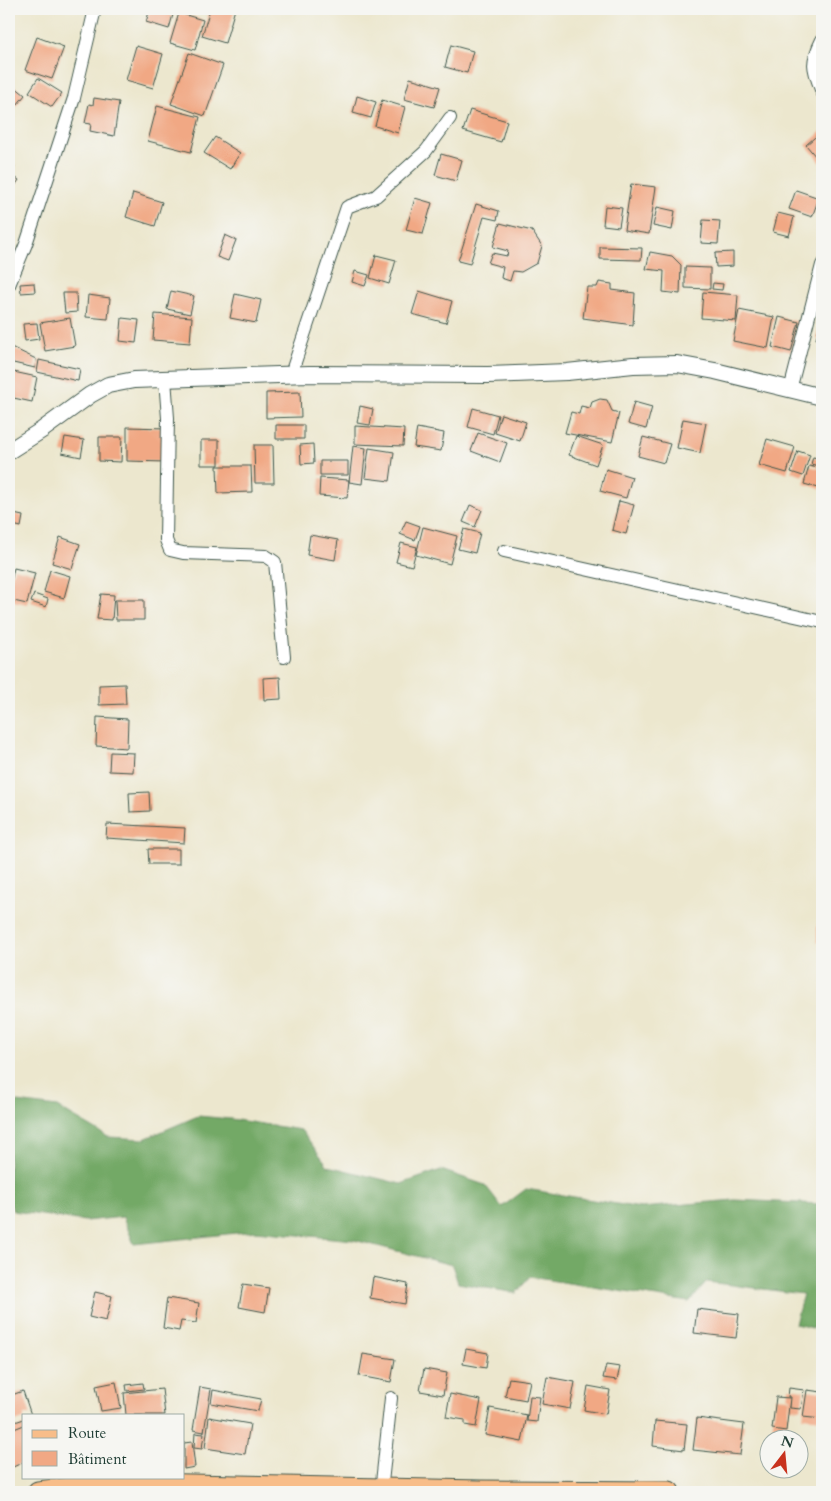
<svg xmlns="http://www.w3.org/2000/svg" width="831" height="1501" viewBox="0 0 831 1501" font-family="Cardo,serif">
  <rect width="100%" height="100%" fill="#f6f6f2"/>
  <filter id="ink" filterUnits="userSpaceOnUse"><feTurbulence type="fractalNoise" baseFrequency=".02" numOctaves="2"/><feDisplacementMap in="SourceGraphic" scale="10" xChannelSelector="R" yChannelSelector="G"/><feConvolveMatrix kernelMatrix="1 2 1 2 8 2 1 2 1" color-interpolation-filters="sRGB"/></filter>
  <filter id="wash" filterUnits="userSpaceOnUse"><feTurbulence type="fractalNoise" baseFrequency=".0096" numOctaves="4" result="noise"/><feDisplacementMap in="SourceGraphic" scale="20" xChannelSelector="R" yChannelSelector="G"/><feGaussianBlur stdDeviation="1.12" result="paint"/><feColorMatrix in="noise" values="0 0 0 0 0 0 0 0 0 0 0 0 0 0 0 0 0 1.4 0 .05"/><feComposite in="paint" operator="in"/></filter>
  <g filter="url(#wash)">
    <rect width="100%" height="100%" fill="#ece7ce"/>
    <!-- forest -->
    <path fill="#73a966" stroke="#49734d" d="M9 1101 57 1107 108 1137 144 1139 198 1116 231 1119 301 1130 328 1166 401 1184 441 1170 485 1185 502 1207 526 1189 641 1208 734 1200 822 1204V1330L795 1324 803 1294 707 1282 689 1302 530 1277 516 1293 458 1283 452 1265 354 1240 255 1231 134 1244 123 1217 85 1221 13 1211 9 1199Z"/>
    <g id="blocks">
      <!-- building -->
      <path fill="#f1a884" d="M150 9H167L174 11 169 29 146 22Z
        M210 9H235L225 43 202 36Z
        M179 13 203 20 195 50 170 43Z
        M37 37 64 47 52 79 25 70Z
        M451 45 473 51 467 73 445 67Z
        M136 46 163 54 153 88 126 80Z
        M189 53 223 65 205 116 171 104Z
        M38 78 62 93 52 107 29 92Z
        M410 78 440 87 434 107 404 99Z
        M9 82 25 95 9 115Z
        M357 96 376 102 371 118 353 113Z
        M94 98 119 102 114 136 90 131 91 124 85 123 89 104 93 105Z
        M382 100 405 107 398 133 375 126Z
        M157 106 200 117 191 152 148 141Z
        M470 110 507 121 501 142 463 131Z
        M822 131V164L806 145Z
        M215 137 240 153 230 169 204 153Z
        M441 154 462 160 456 181 435 175Z
        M9 161 15 166 9 175Z
        M10 174 19 180 9 194V176Z
        M631 184 656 187 649 234 624 230Z
        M796 190 819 198 812 217 789 209Z
        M133 193 162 202 155 226 126 217Z
        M415 198 432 203 423 234 406 230Z
        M476 204 499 211 497 220 484 217 470 264 458 261Z
        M605 206 622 208 619 227 603 225Z
        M657 207 675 211 672 230 653 226Z
        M778 213 794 217 789 236 773 232Z
        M703 220 720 221 718 244 701 243Z
        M500 223 532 231 542 246 537 263 521 272 513 271 510 281 501 278 503 267 488 263 492 253 507 256 508 251 493 247Z
        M225 235 236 240 228 261 217 257Z
        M600 247 642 248 641 260 600 259Z
        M650 252 672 256 681 265 680 294 663 292 664 271 646 269Z
        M733 252V266L716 267 715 253Z
        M376 255 396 260 389 284 370 278Z
        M685 267 710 268V289L685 288Z
        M355 271 369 275 365 286 352 282Z
        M599 282 612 284V290L635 293 633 325 583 318 587 287H597Z
        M34 283 35 292 21 293 20 284Z
        M713 283 723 284 722 290 712 289Z
        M171 291 194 296 190 314 167 309Z
        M419 291 452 301 446 323 412 314Z
        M703 292 738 295 736 321 701 318Z
        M63 293H76L77 312 65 313Z
        M235 294 261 300 256 323 230 318Z
        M88 295 110 298 108 319 86 317Z
        M739 310 774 317 768 348 733 341Z
        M155 314 192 317 190 343 153 340Z
        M822 316V340L816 339Z
        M779 317 799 322 791 352 772 347Z
        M70 318 75 346 45 351 40 323Z
        M122 318 139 320 136 343 120 341Z
        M37 323 39 339 25 341 23 324Z
        M9 346 36 359 35 368 9 362Z
        M39 360 80 369 78 381 37 372Z
        M9 371 37 377 32 402 9 397Z
        M300 392 301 417 266 418V393Z
        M600 399 607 400 612 411 619 413 612 442 565 433 571 412 579 414 581 406 590 408 592 402Z
        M634 402 652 407 646 429 628 424Z
        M360 406 373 409 370 425 357 423Z
        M473 408 498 415 493 434 468 427Z
        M501 414 526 422 520 441 495 433Z
        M683 419 706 423 700 453 677 448Z
        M276 425H304V439H276Z
        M355 426 404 429 403 446 355 444Z
        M127 427 166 428V462L127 461Z
        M417 428 444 433 441 451 414 447Z
        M478 433 507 443 500 462 471 451Z
        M576 436 603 445 596 465 569 455Z
        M65 437 84 440 81 457 62 453Z
        M99 437H122L121 462 99 461Z
        M643 437 670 444 664 463 638 456Z
        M767 439 795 447 787 473 759 465Z
        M201 440H219V465H201Z
        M313 444 314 463 301 464 300 445Z
        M254 445H273L274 483H255Z
        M353 446 366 448 362 484 349 482Z
        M369 448 394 452 390 481 365 478Z
        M798 451 810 455 803 476 791 472Z
        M813 457 822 459V467L811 464Z
        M320 461H348V475H320Z
        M217 466H251L252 492 218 493Z
        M809 466 822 469V489L804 484Z
        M606 469 632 477 626 498 600 491Z
        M320 478 349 480 347 498 319 496Z
        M619 501 634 505 626 534 612 530Z
        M470 505 482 510 475 527 463 522Z
        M9 513 23 516 21 527 9 524Z
        M406 521 420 526 415 540 400 534Z
        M423 527 457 536 450 564 416 555Z
        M464 529 480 533 475 553 458 549Z
        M310 535 338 540 335 560 307 555Z
        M60 537 80 544 72 569 52 563Z
        M401 543 417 547 412 566 396 562Z
        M14 568 35 573 27 604 9 600V591Z
        M50 570 70 576 64 598 44 592Z
        M34 594 48 599 46 607 31 602Z
        M101 594 114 595 112 620 97 619Z
        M115 600H144V620H116Z
        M280 677 281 699 264 700 263 678Z
        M125 684 126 704 99 705V685Z
        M97 717 128 719 127 748 96 746Z
        M110 752 134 753 133 772 109 771Z
        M149 792 150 811 130 812 129 793Z
        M107 824 185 828 184 843 106 838Z
        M148 849H179V864H149Z
        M817 924H822V942H817Z
        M373 1277 408 1284 405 1304 370 1298Z
        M243 1284 269 1288 265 1312 239 1307Z
        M95 1292 112 1296 106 1321 89 1317Z
        M167 1298 199 1303 196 1323 181 1321 179 1331 163 1328Z
        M697 1309 739 1314 736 1338 694 1333Z
        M466 1349 488 1353 486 1368 463 1364Z
        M363 1354 395 1359 391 1382 359 1376Z
        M606 1365 620 1367 617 1380 603 1378Z
        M424 1369 447 1373 443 1395 420 1391Z
        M547 1377 575 1382 570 1409 542 1404Z
        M509 1378 530 1381 526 1400 505 1396Z
        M116 1382 121 1408 101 1411 96 1386Z
        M143 1383 144 1389 127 1391 126 1385Z
        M588 1386 610 1390 606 1414 584 1410Z
        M200 1387 211 1389 204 1432 193 1430Z
        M789 1388 804 1390 801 1409 790 1408 791 1397H788Z
        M162 1389 165 1415H126L124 1393Z
        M213 1390 261 1399 258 1411 211 1403Z
        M807 1390 822 1392V1419L803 1417Z
        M23 1391 31 1415H24V1419L15 1422 9 1405V1396Z
        M450 1394 481 1400 476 1427 465 1425V1420L446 1417Z
        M530 1396 540 1397 537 1422 527 1421Z
        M776 1397 790 1398 786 1431 772 1429Z
        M490 1408 527 1415 522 1442 485 1435Z
        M209 1417 250 1424 245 1454 205 1448Z
        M697 1418 744 1424 740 1455 693 1450Z
        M655 1421 687 1424 684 1450 653 1446Z
        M24 1425V1462L13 1467 9 1457V1431Z
        M195 1433 204 1434 202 1449 194 1448Z
        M192 1442 195 1467 184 1469V1443Z"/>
    </g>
  </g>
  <g filter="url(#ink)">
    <use href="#blocks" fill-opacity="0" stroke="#3e564b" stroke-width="1"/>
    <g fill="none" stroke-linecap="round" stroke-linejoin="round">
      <defs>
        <path id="minor" d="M822 40C810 64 813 68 822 92
          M9 285 26 244 74 98 95 9
          M291 374 347 207 376 196 426 151 450 118
          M165 379 168 418 166 540 170 550 183 553 266 556 275 562 284 657
          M790 390 822 265
          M504 551 822 622
          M381 1492 391 1398"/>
        <path id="tertiary" d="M9 451 42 430 90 395 108 385 134 380 309 374 488 375 567 372 633 365 677 364 715 371 822 397"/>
        <path id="primary" d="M38 1492 102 1484H144L481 1491 669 1492"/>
      </defs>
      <!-- minor casing -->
      <use href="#minor" stroke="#3e564b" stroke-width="14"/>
      <!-- tertiary casing -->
      <use href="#tertiary" stroke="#3e564b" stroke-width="18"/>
      <!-- primary casing -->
      <use href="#primary" stroke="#3e564b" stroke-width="23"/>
      <!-- minor -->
      <use href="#minor" stroke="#fff" stroke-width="12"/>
      <!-- tertiary -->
      <use href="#tertiary" stroke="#fff" stroke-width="16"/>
      <!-- primary -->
      <use href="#primary" stroke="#f8bd89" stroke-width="21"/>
    </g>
  </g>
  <!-- margin -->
  <rect width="831" height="1501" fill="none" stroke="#f6f6f2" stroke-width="30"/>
  <!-- legend -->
  <rect x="22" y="1414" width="162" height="65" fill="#f6f6f2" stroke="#a0aca6"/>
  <rect x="32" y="1430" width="25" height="8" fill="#f8bd89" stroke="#a0aca6"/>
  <text x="68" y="1438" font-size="15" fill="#1f3d34">Route</text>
  <rect x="32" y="1451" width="25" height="15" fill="#f1a884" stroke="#a0aca6"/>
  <text x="68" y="1464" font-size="15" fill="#1f3d34">Bâtiment</text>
  <!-- north arrow -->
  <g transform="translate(784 1454) rotate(16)"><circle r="24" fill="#f6f6f2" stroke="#a0aca6"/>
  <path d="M0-4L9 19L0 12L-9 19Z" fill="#c8321e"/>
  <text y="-8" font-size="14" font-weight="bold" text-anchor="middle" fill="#1f3d34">N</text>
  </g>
</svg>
